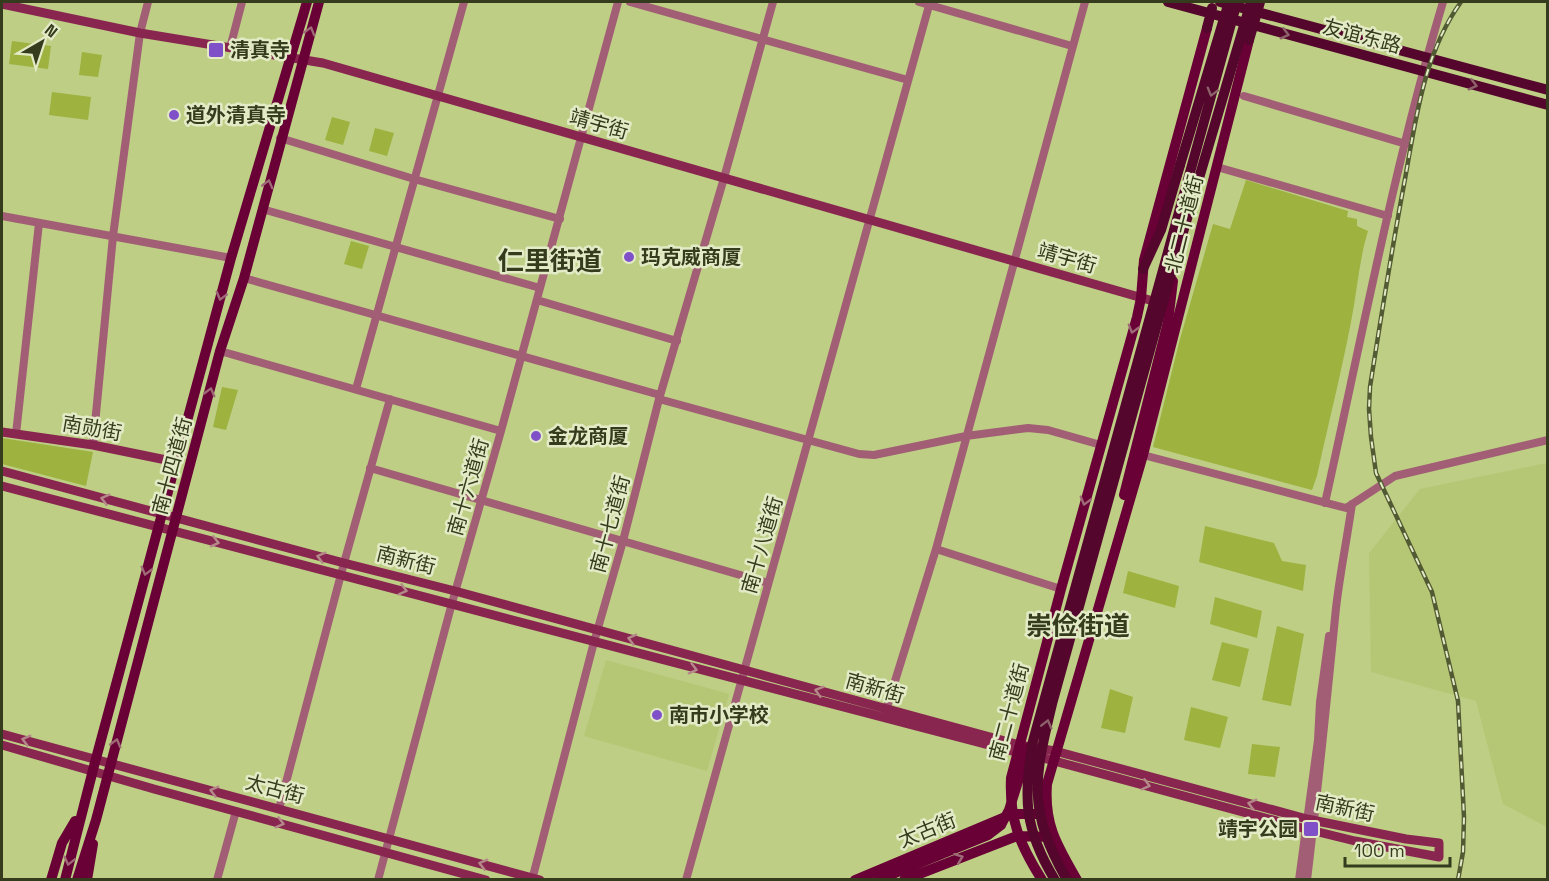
<svg xmlns="http://www.w3.org/2000/svg" width="1549" height="881" viewBox="0 0 1549 881" font-family="'Space Grotesk','Noto Sans SC',sans-serif">
  <rect width="100%" height="100%" fill="#bece85"/>
  <!-- built -->
  <path fill="#b5c775" d="M1547 463H1548L1547 827 1503 804 1476 701 1371 672 1369 553 1420 489Z
    M606 660 729 694 707 771 584 736Z"/>
  <!-- green -->
  <path fill="#9db23f" d="M12 41 51 46 48 69 9 64Z
    M82 52 102 55 98 77 79 75Z
    M52 92 91 97 88 120 49 115Z
    M332 117 350 122 343 145 325 140Z
    M375 128 394 133 387 156 369 151Z
    M1246 180 1348 211 1347 217 1357 219V226L1368 231C1359 260 1357 292 1351 322 1341 374 1328 425 1317 476L1312 490 1153 447 1180 339 1213 224 1230 229Z
    M351 241 369 246 362 269 344 264Z
    M222 387 238 390 226 430 213 427Z
    M2 438 93 452 86 486 2 464Z
    M1205 526 1274 543 1282 561 1306 565 1303 591 1199 562Z
    M1128 571 1179 586 1175 608 1123 593Z
    M1215 597 1262 611 1257 638 1210 624Z
    M1277 626 1304 634 1291 706 1262 700Z
    M1222 642 1249 649 1240 687 1212 680Z
    M1110 689 1133 697 1125 733 1101 728Z
    M1191 707 1228 717 1220 748 1184 740Z
    M1252 744 1280 747 1275 777 1248 774Z"/>
  <g fill="none" stroke-linecap="round" stroke-linejoin="round">
    <!-- tertiary -->
    <path stroke="#a15e75" stroke-width="8" d="M630 2 908 80
      M919 2 1072 46
      M230 48 242 2
      M1244 96 1406 144
      M280 138 414 179 560 219
      M1217 167 1388 216
      M262 209 540 288
      M2 216 231 258
      M244 278 660 395
      M537 300 677 341
      M220 351 501 431
      M356 389 464 2
      M659 399 859 454 874 455 966 436 1028 428 1048 430 1101 445
      M16 434 39 223
      M93 445 113 236 140 33 148 2
      M1143 455 1346 508 1395 476 1548 440
      M370 468 768 583
      M1325 503C1362 336 1394 166 1443 2
      M936 549 1061 589
      M886 710 936 549 1085 2
      M279 809 344 563 390 399
      M217 880 236 811
      M378 880 452 603 501 431 618 2
      M532 880 594 642 623 541 659 399 724 178 773 2
      M686 880 930 2
      M1299 880 1318 740 1320 702 1329 636
      M1307 880C1318 789 1327 699 1336 608 1340 573 1347 539 1352 504"/>
    <!-- secondary -->
    <path stroke="#88264f" stroke-width="9" d="M2 4 140 33 323 63 1160 303
      M2 432 93 445 176 462
      M2 471 344 563 455 591 1019 745 1055 751 1307 819 1406 839 1439 843V857L1355 841 1306 829 1036 756
      M2 486 1023 754
      M2 734 540 880
      M2 745 154 789 486 880"/>
    <!-- primary -->
    <path stroke="#690036" stroke-width="10" d="M1124 495 1168 322
      M51 880 62 843 75 821
      M65 880 94 766 231 258 307 2
      M77 880 96 820 220 351 244 278 319 2
      M87 880 93 844
      M855 880 1012 814H1036
      M878 880 988 835 1001 825
      M904 880 1017 836 1053 837
      M1042 880C1020 845 1009 820 1011 778L1061 589 1137 317 1141 298 1144 260 1207 28
      M1077 880C1057 845 1044 825 1047 784L1143 455 1249 40"/>
    <!-- trunk -->
    <path stroke="#54062c" stroke-width="10" d="M1168 2 1548 105
      M1220 2 1548 90
      M1207 28 1212 8
      M1249 40 1260 2
      M1143 269 1161 230 1180 165"/>
    <defs>
      <path id="rail" d="M1458 880 1463 852 1464 817 1458 701 1432 592 1376 473 1371 437 1369 409 1370 387C1381 317 1392 248 1405 179 1416 118 1424 53 1461 2"/>
    </defs>
    <!-- rail casing -->
    <use href="#rail" stroke="#515a32" stroke-width="4.5"/>
    <!-- rail -->
    <use href="#rail" stroke="#e2ebc6" stroke-width="2" stroke-dasharray="7" stroke-linecap="butt"/>
    <!-- primary-bridge -->
    <path stroke="#690036" stroke-width="10" d="M1168 322 1173 281
      M1001 825 1009 810 1029 747"/>
    <!-- trunk-bridge -->
    <path stroke="#54062c" stroke-width="10" d="M1180 165 1229 2
      M1055 880C1024 829 1023 797 1033 741L1237 2
      M1067 880C1027 810 1034 779 1052 704L1176 256 1251 2"/>
  </g>
  <!-- one-way arrows -->
  <defs><path id="oneway-chevron" d="M-2-3.5L2.5 0L-2 3.5" fill="none" stroke-width="1.6" stroke-linecap="round" stroke-linejoin="round" transform="scale(1.5)"/></defs>
  <g stroke="#9f6a77">
    <use href="#oneway-chevron" transform="translate(310 31) rotate(-74)"/>
    <use href="#oneway-chevron" transform="translate(268 184) rotate(-75)"/>
    <use href="#oneway-chevron" transform="translate(221 296) rotate(105)"/>
    <use href="#oneway-chevron" transform="translate(1133 329) rotate(106)"/>
    <use href="#oneway-chevron" transform="translate(210 392) rotate(-75)"/>
    <use href="#oneway-chevron" transform="translate(1085 501) rotate(106)"/>
    <use href="#oneway-chevron" transform="translate(146 571) rotate(105)"/>
    <use href="#oneway-chevron" transform="translate(116 743) rotate(-75)"/>
    <use href="#oneway-chevron" transform="translate(959 858) rotate(-21)"/>
    <use href="#oneway-chevron" transform="translate(69 861) rotate(104)"/>
  </g>
  <g stroke="#8d626a">
    <use href="#oneway-chevron" transform="translate(1285 34) rotate(15)"/>
    <use href="#oneway-chevron" transform="translate(1473 85) rotate(15)"/>
    <use href="#oneway-chevron" transform="translate(1212 92) rotate(106)"/>
    <use href="#oneway-chevron" transform="translate(1047 724) rotate(-76)"/>
  </g>
  <g stroke="#b5888a">
    <use href="#oneway-chevron" transform="translate(105 499) rotate(-165)"/>
    <use href="#oneway-chevron" transform="translate(215 542) rotate(14)"/>
    <use href="#oneway-chevron" transform="translate(321 557) rotate(-165)"/>
    <use href="#oneway-chevron" transform="translate(403 590) rotate(15)"/>
    <use href="#oneway-chevron" transform="translate(632 639) rotate(-165)"/>
    <use href="#oneway-chevron" transform="translate(693 669) rotate(15)"/>
    <use href="#oneway-chevron" transform="translate(819 691) rotate(-164)"/>
    <use href="#oneway-chevron" transform="translate(26 740) rotate(-165)"/>
    <use href="#oneway-chevron" transform="translate(1146 785) rotate(15)"/>
    <use href="#oneway-chevron" transform="translate(214 791) rotate(-165)"/>
    <use href="#oneway-chevron" transform="translate(1252 804) rotate(-165)"/>
    <use href="#oneway-chevron" transform="translate(280 823) rotate(15)"/>
    <use href="#oneway-chevron" transform="translate(483 864) rotate(-165)"/>
  </g>
  <!-- markers -->
  <g fill="#8050c8" stroke="#e2ebc6" stroke-width="2">
    <rect x="208" y="42" width="16" height="16" rx="3"/>
    <circle cx="174" cy="115" r="6"/>
    <circle cx="629" cy="257" r="6"/>
    <circle cx="536" cy="436" r="6"/>
    <circle cx="657" cy="715" r="6"/>
    <rect x="1303" y="821" width="16" height="16" rx="3"/>
  </g>
  <g text-anchor="middle" dominant-baseline="central" stroke-width="5" stroke-linejoin="round" paint-order="stroke">
    <!-- street labels -->
    <g font-size="20" fill="#353c1d" stroke="#e2ebc6">
      <text transform="translate(1362 36) rotate(15)">友谊东路</text>
      <text transform="translate(599 124) rotate(16)">靖宇街</text>
      <text transform="translate(1184 224) rotate(-76)">北二十道街</text>
      <text transform="translate(1067 258) rotate(16)">靖宇街</text>
      <text transform="translate(92 428) rotate(10)">南勋街</text>
      <text transform="translate(172 466) rotate(-75)">南十四道街</text>
      <text transform="translate(468 487) rotate(-74)">南十六道街</text>
      <text transform="translate(610 524) rotate(-75)">南十七道街</text>
      <text transform="translate(762 545) rotate(-74)">南十八道街</text>
      <text transform="translate(406 560) rotate(14)">南新街</text>
      <text transform="translate(875 688) rotate(16)">南新街</text>
      <text transform="translate(1009 712) rotate(-75)">南二十道街</text>
      <text transform="translate(275 789) rotate(15)">太古街</text>
      <text transform="translate(1345 808) rotate(12)">南新街</text>
      <text transform="translate(927 830) rotate(-22)">太古街</text>
    </g>
    <!-- poi labels -->
    <g font-size="20" font-weight="bold" fill="#353c1d" stroke="#e2ebc6" text-anchor="start">
      <text x="230" y="50">清真寺</text>
      <text x="186" y="115">道外清真寺</text>
      <text x="641" y="257">玛克威商厦</text>
      <text x="548" y="436">金龙商厦</text>
      <text x="669" y="715">南市小学校</text>
      <text x="1298" y="829" text-anchor="end">靖宇公园</text>
    </g>
    <!-- district labels -->
    <g font-size="26" font-weight="bold" fill="#353c1d" stroke="#e2ebc6">
      <text x="550" y="261">仁里街道</text>
      <text x="1078" y="626">崇俭街道</text>
    </g>
  </g>
  <!-- border -->
  <rect width="1549" height="881" fill="none" stroke="#353c1d" stroke-width="6"/>
  <!-- north arrow -->
  <g transform="translate(42 42) rotate(39)" stroke="#e2ebc6" stroke-width="4.5" paint-order="stroke">
  <path d="M0-4.5L10 22L0 15L-10 22Z" fill="#353c1d"/>
  <text y="-9" font-size="16" font-weight="bold" text-anchor="middle" fill="#353c1d">N</text>
  </g>
  <!-- scale -->
  <path d="M1345 857v9h105v-9" fill="none" stroke="#353c1d" stroke-width="3"/>
  <text x="1354" y="857" font-size="18" fill="#353c1d" stroke="#e2ebc6" stroke-width="4.5" paint-order="stroke">100 m</text>
</svg>
